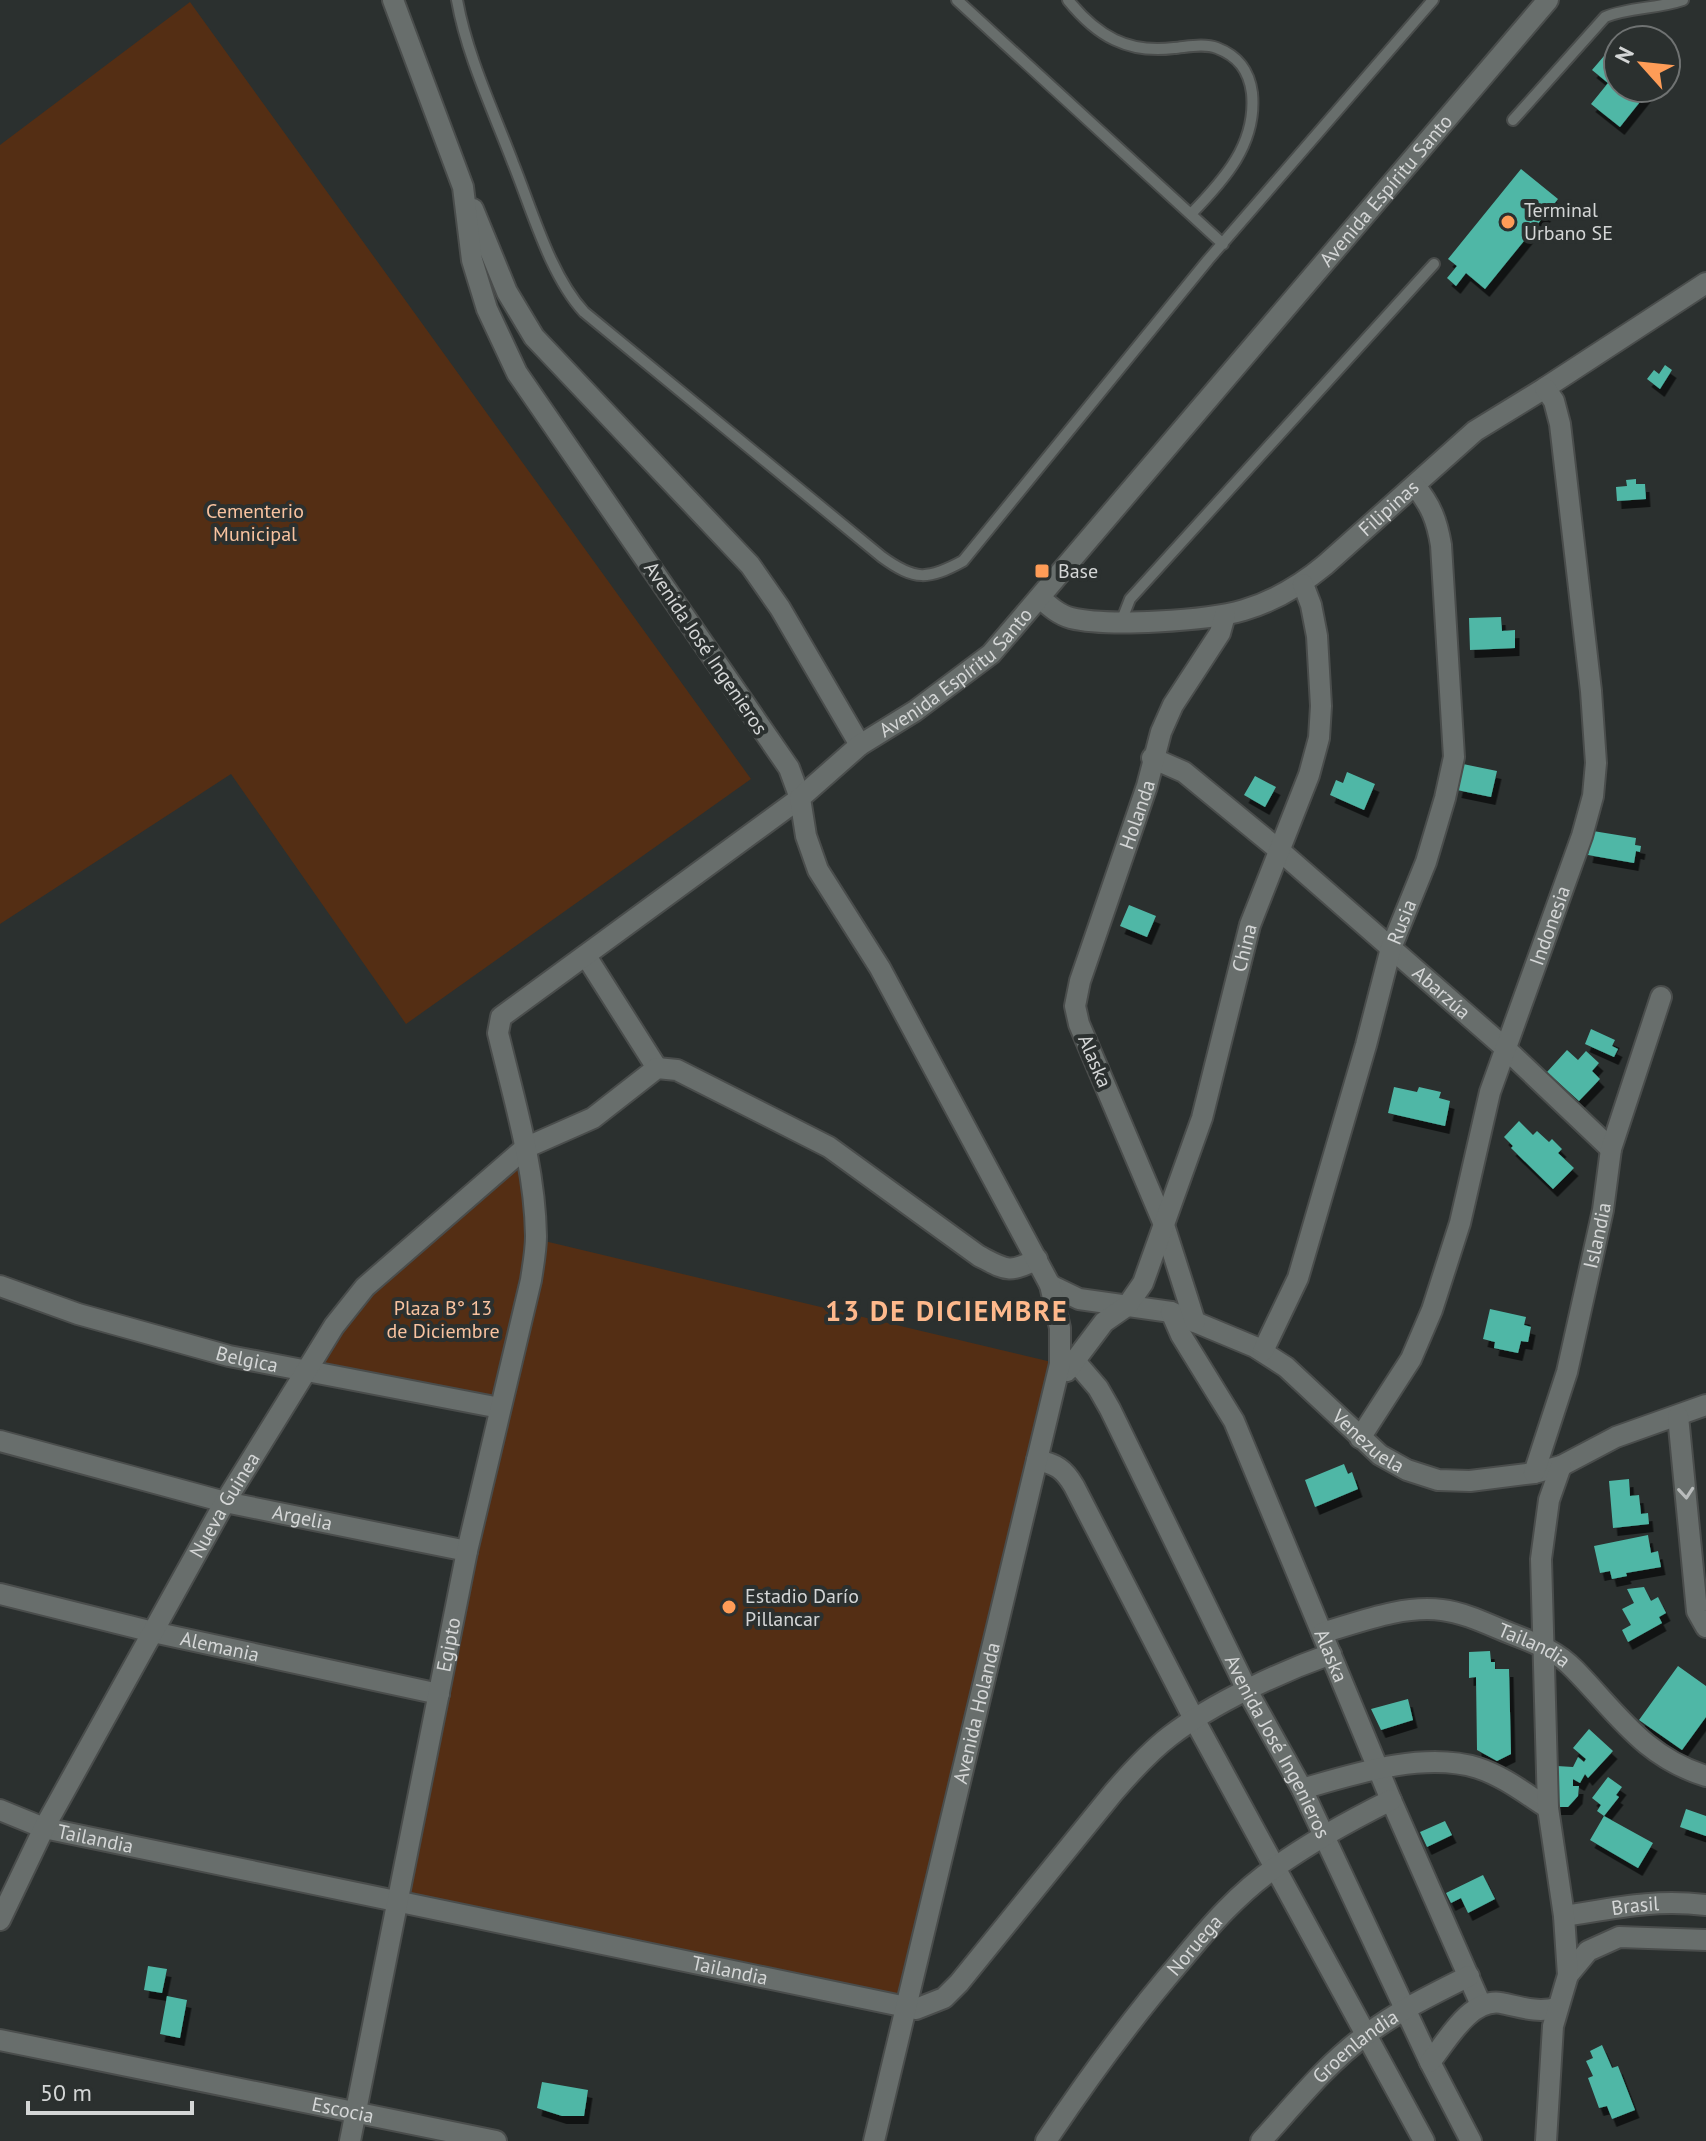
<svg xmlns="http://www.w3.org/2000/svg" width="1706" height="2141" viewBox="0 0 1706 2141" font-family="'PT Sans',sans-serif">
  <defs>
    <filter id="shadow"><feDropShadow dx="4.5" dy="8" stdDeviation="0" flood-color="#0009"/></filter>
  </defs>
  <rect width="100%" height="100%" fill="#2b302f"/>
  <!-- green -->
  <path fill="#542e14" d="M190 2 751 779 406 1024 231 774 0 924V145Z
    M525 1148 536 1239 1060 1364 906 2009 398 1903 500 1409 304 1372 334 1326Z"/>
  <!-- building -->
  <path fill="#50b7a6" filter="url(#shadow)" d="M1604 56 1618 67V88H1651L1620 127 1591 104 1608 83 1592 70Z
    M1521 169 1558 199 1485 289 1466 273 1456 286 1447 278 1457 266 1448 259Z
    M1665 365 1672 370 1660 389 1647 379 1654 370 1659 374Z
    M1636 479V484H1645L1646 499 1617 501 1616 487 1627 486 1626 480Z
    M1501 617 1502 631 1515 630V648L1470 650 1469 618Z
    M1463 764 1497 771 1491 797 1457 790Z
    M1347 772 1375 784 1364 810 1330 795 1336 780 1343 783Z
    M1255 776 1276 787 1265 807 1244 795Z
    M1593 831 1636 838 1635 845 1641 846 1640 852 1636 851 1634 863 1588 855Z
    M1129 905 1156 916 1147 937 1120 926Z
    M1591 1029 1615 1040 1612 1046 1618 1049 1614 1057 1585 1044Z
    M1567 1050 1578 1060 1586 1051 1599 1063 1592 1071 1600 1079 1579 1101 1547 1072Z
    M1394 1087 1417 1092 1419 1087 1441 1092 1439 1098 1450 1101 1445 1126 1388 1113Z
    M1519 1121 1533 1135 1537 1131 1549 1142 1552 1139 1562 1149 1558 1153 1574 1168 1553 1189 1511 1148 1513 1146 1504 1137Z
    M1490 1309 1526 1317 1524 1325 1531 1327 1528 1342 1521 1341 1518 1353 1494 1348 1495 1342 1483 1339Z
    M1344 1464 1348 1474 1352 1472 1358 1489 1315 1507 1305 1480Z
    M1629 1479 1630 1496 1639 1495 1641 1514 1648 1513 1649 1524 1613 1528 1609 1481Z
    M1648 1535 1651 1553 1658 1551 1661 1567 1626 1573 1627 1576 1612 1579 1610 1571 1600 1573 1594 1546Z
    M1644 1587 1651 1601 1658 1597 1666 1613 1659 1617 1662 1623 1628 1642 1622 1630 1631 1625 1622 1609 1634 1603 1627 1589Z
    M1490 1651 1491 1662H1495V1669H1509L1511 1754 1497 1761 1477 1750 1476 1677 1469 1678V1652Z
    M1678 1666 1706 1686V1717L1682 1750 1639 1720Z
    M1408 1699 1413 1720 1381 1730 1371 1709Z
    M1589 1729 1613 1751 1588 1778 1585 1774 1580 1783 1573 1779V1786H1579L1578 1796 1568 1807H1556L1557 1766 1573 1767 1578 1757 1584 1762 1586 1759 1573 1748Z
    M1608 1777 1622 1787 1616 1795 1619 1797 1604 1816 1597 1811 1601 1805 1592 1798Z
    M1686 1809 1706 1816V1836L1680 1827Z
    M1604 1816 1653 1843 1638 1868 1590 1840Z
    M1445 1821 1452 1835 1427 1847 1420 1832Z
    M1483 1875 1495 1899 1468 1913 1461 1898 1451 1903 1446 1893Z
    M148 1966 167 1969 162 1993 144 1990Z
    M167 1996 187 2000 180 2038 160 2034Z
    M1602 2045 1612 2068 1618 2066 1635 2110 1612 2119 1607 2106 1599 2108 1588 2078 1593 2076 1586 2061 1593 2058 1590 2051Z
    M542 2082 588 2090 584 2116H562L537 2108Z"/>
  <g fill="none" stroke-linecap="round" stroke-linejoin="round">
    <defs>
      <path id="service" d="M457 0C467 56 493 110 513 163 532 210 550 275 584 312L882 557C915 581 928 580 963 561L1208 260 1433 0
        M957 0 1223 244
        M1068 0C1097 36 1128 54 1174 48 1187 47 1204 43 1217 48 1238 56 1249 70 1252 93 1257 144 1224 180 1191 214
        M1513 120 1605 17C1629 7 1657 9 1683 0
        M1121 622 1130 599 1434 264"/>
      <g id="minor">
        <path d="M473 209 507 292 534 337 750 565 780 608 860 745"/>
        <path id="s1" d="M1040 598C1049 606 1059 615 1071 618 1107 627 1208 621 1244 610 1274 601 1301 585 1325 565L1475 431 1545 388 1706 283"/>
        <path id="s2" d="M1152 758 1184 772 1279 850 1504 1047 1611 1149"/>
        <path d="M586 956 657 1068"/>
        <path id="s3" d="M1050 1285 1079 1299 1171 1312 1255 1347 1286 1367 1380 1455 1407 1470 1438 1480 1470 1481 1534 1473 1561 1466 1616 1437 1706 1405"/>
        <path id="s4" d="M0 1286 78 1314 229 1356 500 1408"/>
        <path id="s5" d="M1171 1312 1181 1335 1234 1421 1391 1800 1481 2005"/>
        <path id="s6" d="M1195 1322 1163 1222 1079 1024 1075 1006 1080 981 1147 786 1161 732 1173 705 1220 633 1225 615"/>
        <path id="s7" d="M1263 1351 1298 1278 1366 1045 1391 948 1426 862 1445 798 1454 757 1441 545C1437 521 1431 505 1415 486"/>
        <path id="s8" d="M1074 1360 1098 1388 1110 1409 1248 1692 1302 1789 1430 2062 1471 2141"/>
        <path id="s9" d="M1067 1371 1104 1322 1127 1306 1143 1283 1202 1118 1250 925 1309 775 1319 738 1321 706 1317 636 1311 605 1303 584"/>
        <path d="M1678 1416 1697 1611 1706 1627"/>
        <path id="s10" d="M1360 1438 1411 1359 1432 1310 1460 1223 1490 1092 1582 836 1593 796 1596 763 1591 691 1560 424 1554 401 1545 388"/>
        <path id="s11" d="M0 1441 225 1502 467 1551"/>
        <path d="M1037 1460C1056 1464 1064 1469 1074 1486L1194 1719 1424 2141"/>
        <path id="s12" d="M1534 1473 1567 1372 1603 1210 1611 1149 1661 997"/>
        <path id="s13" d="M0 1594 153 1632 439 1694"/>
        <path id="s14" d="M1322 1633C1360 1622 1402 1605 1442 1610 1466 1613 1489 1625 1512 1634 1535 1643 1557 1651 1575 1670 1617 1713 1644 1757 1706 1776"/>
        <path d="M1302 1789C1354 1774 1424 1751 1478 1768 1503 1776 1526 1794 1548 1808"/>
        <path id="s15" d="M0 1810 44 1828 916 2009 944 1998 959 1983 1113 1793C1131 1772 1149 1752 1170 1736 1213 1703 1280 1672 1331 1654"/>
        <path id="s16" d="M1564 1916C1616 1908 1653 1899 1706 1905"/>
        <path id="s17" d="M0 1920 44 1828 225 1502 334 1326 365 1287 525 1148 593 1118 657 1068 677 1070 829 1147 979 1256C1006 1270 1009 1274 1037 1259"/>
        <path d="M1568 1975 1588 1951 1619 1937 1706 1940"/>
        <path id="s18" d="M0 2040 496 2141"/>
        <path d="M1430 2062C1447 2041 1470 1998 1501 2003 1521 2007 1536 2013 1557 2008"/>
        <path id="s19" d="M350 2141 467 1551 531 1280C533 1266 536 1251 536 1236 535 1167 514 1100 498 1033L501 1017 800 798 789 768 517 373 487 309 472 260 463 187 393 0"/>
        <path id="s20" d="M1046 2141C1088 2078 1132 2018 1181 1961 1209 1927 1239 1892 1276 1867 1312 1841 1351 1820 1391 1800"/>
        <path id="s21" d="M1261 2141C1294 2105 1326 2064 1366 2035 1398 2011 1433 1994 1469 1976"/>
        <path d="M1546 2141 1553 2026 1568 1975 1564 1916 1548 1808 1541 1559 1549 1500 1561 1466"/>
      </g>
      <g id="tertiary">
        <path id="s22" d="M874 2141 1060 1364V1328L1050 1285 880 968 818 870 806 836 800 798 860 745 915 711 991 654 1548 0"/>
      </g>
    </defs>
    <!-- service casing -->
    <use href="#service" stroke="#4a4d4c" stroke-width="14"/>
    <!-- minor casing -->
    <use href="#minor" stroke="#4a4d4c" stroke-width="24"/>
    <!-- tertiary casing -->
    <use href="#tertiary" stroke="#4a4d4c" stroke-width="24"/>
    <!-- service -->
    <use href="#service" stroke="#686e6c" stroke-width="10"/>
    <!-- minor -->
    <use href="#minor" stroke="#686e6c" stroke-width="20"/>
    <!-- tertiary -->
    <use href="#tertiary" stroke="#686e6c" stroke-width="20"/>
  </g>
  <!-- one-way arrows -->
  <defs><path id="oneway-chevron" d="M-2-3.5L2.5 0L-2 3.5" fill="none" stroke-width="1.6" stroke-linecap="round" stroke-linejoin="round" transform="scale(2)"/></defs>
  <use stroke="#b9bcbc" href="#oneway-chevron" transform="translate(1686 1493) rotate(85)"/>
  <!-- markers -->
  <g fill="#fe9c57" stroke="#2b302f" stroke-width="3">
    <circle cx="1508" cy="222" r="8"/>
    <rect x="1034" y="563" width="16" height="16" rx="4"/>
    <circle cx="729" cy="1607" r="8"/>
  </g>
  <g text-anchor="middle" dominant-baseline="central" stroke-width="8" stroke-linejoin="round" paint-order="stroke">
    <!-- street labels -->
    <g font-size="20" fill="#d4d6d6" stroke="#2b302f">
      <text stroke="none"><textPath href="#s22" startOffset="2278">Avenida Espíritu Santo</textPath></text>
      <text stroke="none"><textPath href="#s1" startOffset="390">Filipinas</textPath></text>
      <text transform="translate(706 648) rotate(56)">Avenida José Ingenieros</text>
      <text stroke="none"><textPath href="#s22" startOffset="1630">Avenida Espíritu Santo</textPath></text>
      <text stroke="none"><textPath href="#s6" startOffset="540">Holanda</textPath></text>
      <text stroke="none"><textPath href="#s7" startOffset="452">Rusia</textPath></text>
      <text stroke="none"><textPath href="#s10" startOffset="550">Indonesia</textPath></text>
      <text stroke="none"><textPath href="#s9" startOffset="468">China</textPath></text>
      <text stroke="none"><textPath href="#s2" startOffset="374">Abarzúa</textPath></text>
      <text transform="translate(1095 1061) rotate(67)">Alaska</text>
      <text stroke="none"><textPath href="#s12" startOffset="246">Islandia</textPath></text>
      <text stroke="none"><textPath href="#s4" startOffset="258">Belgica</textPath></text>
      <text stroke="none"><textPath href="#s3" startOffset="364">Venezuela</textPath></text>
      <text stroke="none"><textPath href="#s17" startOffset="472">Nueva Guinea</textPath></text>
      <text stroke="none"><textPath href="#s11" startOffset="312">Argelia</textPath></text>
      <text stroke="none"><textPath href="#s19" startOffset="506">Egipto</textPath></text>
      <text stroke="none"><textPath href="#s13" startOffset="226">Alemania</textPath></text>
      <text stroke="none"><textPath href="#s14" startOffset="222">Tailandia</textPath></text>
      <text stroke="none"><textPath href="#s5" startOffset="380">Alaska</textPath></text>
      <text stroke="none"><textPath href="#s22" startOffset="440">Avenida Holanda</textPath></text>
      <text stroke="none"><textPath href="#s8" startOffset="438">Avenida José Ingenieros</textPath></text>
      <text stroke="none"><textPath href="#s15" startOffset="100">Tailandia</textPath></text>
      <text stroke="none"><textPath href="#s16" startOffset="72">Brasil</textPath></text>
      <text stroke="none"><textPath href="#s20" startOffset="246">Noruega</textPath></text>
      <text stroke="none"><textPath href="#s15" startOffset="748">Tailandia</textPath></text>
      <text stroke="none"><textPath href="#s21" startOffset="134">Groenlandia</textPath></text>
      <text stroke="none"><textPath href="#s18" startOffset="350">Escocia</textPath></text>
    </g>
    <!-- poi labels -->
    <g font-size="20" fill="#d4d6d6" stroke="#2b302f" text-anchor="start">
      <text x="1524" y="210">Terminal<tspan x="1524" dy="23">Urbano SE</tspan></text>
      <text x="1058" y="571">Base</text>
      <text x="745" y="1596">Estadio Darío<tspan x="745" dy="23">Pillancar</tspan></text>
    </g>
    <!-- park labels -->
    <g font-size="20" fill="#f9c3a0" stroke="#2b302f">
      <text x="255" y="511">Cementerio<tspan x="255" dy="23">Municipal</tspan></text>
      <text x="443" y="1308">Plaza B° 13<tspan x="443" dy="23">de Diciembre</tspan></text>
    </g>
    <!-- district labels -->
    <g font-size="28" font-weight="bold" letter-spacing="2" fill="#feb98c" stroke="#2b302f">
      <text x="947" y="1310">13 DE DICIEMBRE</text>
    </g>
  </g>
  <!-- north arrow -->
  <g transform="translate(1642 64) rotate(297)"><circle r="38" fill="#2b302f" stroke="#6f7272" stroke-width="2"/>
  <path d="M0-6L14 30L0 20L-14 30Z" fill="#fe9c57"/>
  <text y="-12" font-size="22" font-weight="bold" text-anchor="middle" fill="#d4d6d6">N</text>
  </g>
  <!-- scale -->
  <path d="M28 2101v12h164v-12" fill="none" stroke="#d4d6d6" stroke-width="4"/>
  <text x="40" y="2101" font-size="24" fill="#d4d6d6" stroke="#2b302f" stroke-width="6" paint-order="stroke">50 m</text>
</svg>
